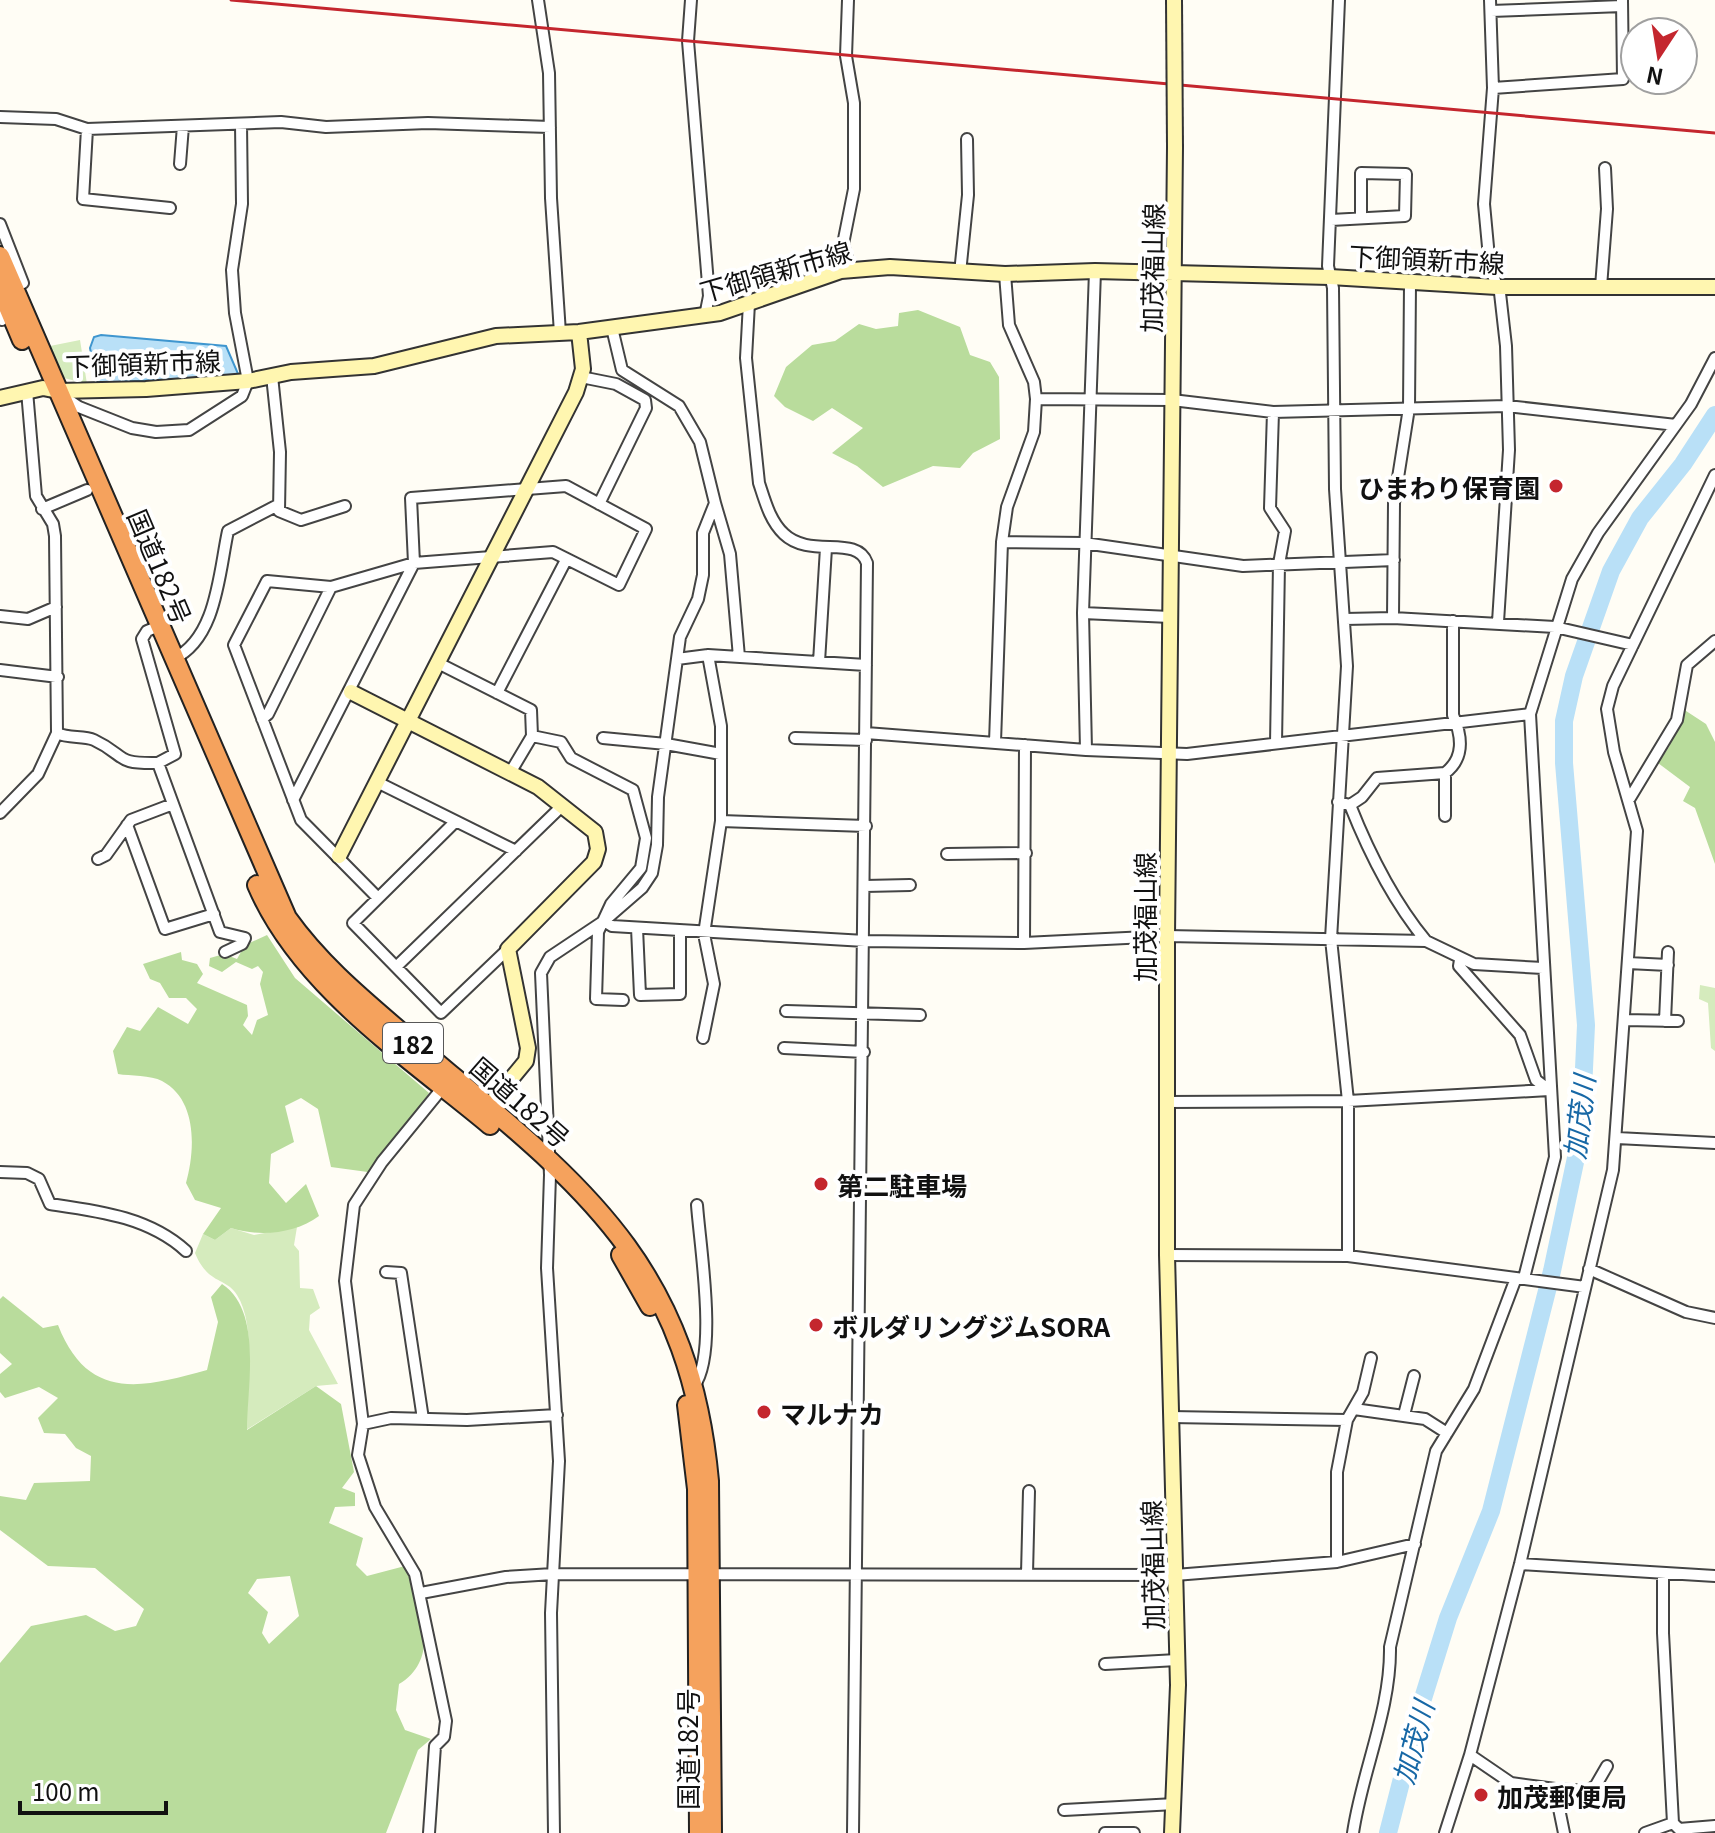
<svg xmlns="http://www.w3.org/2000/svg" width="1715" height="1833" viewBox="0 0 1715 1833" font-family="Georgia,'Noto Sans JP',serif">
  <rect width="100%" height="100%" fill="#fffdf5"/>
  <!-- green -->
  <path fill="#d5ebbd" d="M80 340 87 384 64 378 50 346Z
    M1700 985 1715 988V1051L1711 1048 1708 1003 1699 999Z
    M297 1227 294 1245 299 1251 300 1288 313 1289 320 1308 310 1315 309 1330 338 1384 316 1386 246 1430C247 1394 257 1326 237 1295 226 1277 208 1285 195 1253L203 1234 215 1240 231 1228 254 1235Z"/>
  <!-- forest -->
  <path fill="#b9dc9c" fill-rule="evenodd" d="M918 310 960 327 970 355 990 362 999 377 1000 439 973 453 960 468 933 466 883 487 857 466 832 453 863 428 832 408 813 421 785 407 774 396 786 367 812 345 835 341 859 324 876 329 898 326 899 313Z
    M1683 709 1706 724 1715 742V864L1695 808 1683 801 1690 787 1658 763 1669 747Z
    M267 935 295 978 429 1093 375 1173 331 1167 318 1109 301 1098 285 1106 294 1142 271 1154 269 1183 286 1203 306 1184 319 1216C295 1234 259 1237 231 1228L215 1240 203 1234 221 1208 195 1200 186 1183C195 1151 198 1100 162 1081 151 1075 130 1076 118 1074L113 1051 127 1027 140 1031 158 1007 188 1024 197 1009 186 998H169L160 983 150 979 143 964 181 952 182 960 197 964 203 974 197 983 247 1005 248 1016 243 1025 252 1035 257 1020 268 1015 260 984 263 972 258 966 252 969 236 962 222 972 209 966 210 958 224 954 237 959 245 945Z
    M222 1284C263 1311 247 1386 247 1430L316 1386 341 1404 354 1472 342 1488 355 1493V1506L335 1507 329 1523 363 1538 356 1565 367 1576 405 1566C421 1603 442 1659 399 1684L396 1710 405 1730 431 1739 418 1750 386 1833H0V1663L31 1626 86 1615 115 1631 136 1626 144 1609 95 1568 48 1566 0 1530V1496L26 1500 34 1483 90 1481 91 1456 76 1448 65 1434 44 1433 38 1418 58 1398 39 1387 5 1398 0 1392V1374L12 1364 0 1353V1299L3 1296 43 1328 58 1325C88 1402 142 1388 207 1370L218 1322 211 1297ZM290 1576 299 1616 269 1644 262 1633 268 1612 248 1593 257 1579Z"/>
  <!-- water -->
  <path fill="#b9e0f7" stroke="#3f96cf" stroke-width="2" d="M101 335 226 346 239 376 97 383 90 348 94 337Z"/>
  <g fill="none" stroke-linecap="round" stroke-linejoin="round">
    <!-- river -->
    <path stroke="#b9e0f7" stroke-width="18" d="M1388 1833 1420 1708 1448 1618 1491 1511 1552 1271 1581 1134 1586 1025 1564 763V721L1574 676 1611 571 1640 518 1683 464 1715 415"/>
    <defs>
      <path id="street" d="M538 0 549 73 551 198 560 333
        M691 0 688 41 709 296 705 316
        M848 0 846 56 854 103V189L843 244 850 269
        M1339 0 1328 266 1333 288 1335 489 1347 666 1331 939 1348 1101V1256
        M1490 0 1493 88 1484 204 1490 268 1500 293 1506 346 1509 450 1498 622
        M1491 11 1622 6
        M1493 88 1623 79 1622 0
        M0 117 56 119 87 129 281 122 326 127 428 123 550 127
        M87 129 83 199 170 208
        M180 164 183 126
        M1331 220 1405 216 1406 174 1361 173V218
        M0 224 23 283
        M960 273 968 195 967 139
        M1601 287 1607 209 1605 168
        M749 303 746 358 759 483C765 501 770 521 784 534 810 559 857 534 867 563L853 1833
        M0 316 2 320
        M272 376 280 452 279 511 301 520 345 506
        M581 377 616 384 645 400 646 408 599 504
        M66 398 79 407 132 428 156 432 189 430 242 396 248 381 235 313 232 270 242 204 241 124
        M1036 399 1172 400 1273 412 1507 406 1676 425
        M1273 412 1270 508 1285 531 1279 564 1276 743
        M715 503 730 554 739 657
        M42 509 87 490
        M1002 542 1084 543 1243 566 1394 560
        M1083 613 1170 617
        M0 616 28 619 56 607
        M1393 618 1394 503 1409 408 1410 284
        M1345 619 1393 618 1555 627 1633 645
        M159 626 147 631 142 639 175 754 158 763 220 932 245 938 242 944 225 952
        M173 659C217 639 219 572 228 531L276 506
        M677 659 708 655 866 665
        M819 662 826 548
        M438 663 531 710 532 736 510 773
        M0 670 58 677
        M497 693 566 560
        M262 719 268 714 331 587
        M57 733C69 739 83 735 94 740 128 756 113 764 158 763
        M866 733 1086 750 1187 754 1530 714
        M532 736 561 742 571 758 633 790 646 838 641 868 611 904 598 932 596 999 623 1000
        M603 738 666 744 721 754
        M795 738 866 740
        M995 742 1002 542 1007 507 1034 432 1036 399 1034 382 1009 325 1005 274
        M1086 750 1083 613 1095 271
        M377 782 516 851
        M1630 798 1677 720 1687 665 1715 641
        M293 800 414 563 411 498 566 486 646 529 619 585 553 552 414 563 331 587 267 581 234 645 301 820 378 898
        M1338 802 1350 805C1369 853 1393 901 1426 941
        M1350 805 1362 797 1377 778 1445 773
        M0 813 38 774 57 733 55 536 53 524 36 496 27 391
        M1445 816V773C1465 758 1462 736 1453 715V621
        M721 821 866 826
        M455 822 353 923 441 1013 508 949
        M127 825 165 929 214 914
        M947 854 1026 853
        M98 859 106 855 131 820 173 804
        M865 886 910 885
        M604 921 612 926 865 941 1024 943 1167 936 1426 941 1474 964 1543 968
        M637 928 640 995 680 994V932
        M1024 943 1025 745
        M1460 960 1459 966 1520 1035 1536 1080 1549 1090
        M1628 963 1668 965
        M396 967 563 805
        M786 1011 920 1015
        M1624 1020 1678 1021
        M1665 1021 1668 952
        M703 1038 714 984 704 934 721 821V726L708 655
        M784 1048 864 1052
        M1167 1102 1348 1101 1549 1090
        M1617 1138 1715 1143
        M0 1172 27 1173 39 1179 50 1204C98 1211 149 1217 186 1251
        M1167 1255 1348 1256 1585 1287
        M1589 1269 1686 1312 1715 1318
        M386 1272 401 1273 423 1419
        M1524 1278 1555 1157 1530 714 1572 579 1598 533 1691 404 1715 358
        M694 1386C718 1354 700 1247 697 1205
        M1354 1409 1425 1419 1447 1433
        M1404 1415 1414 1376
        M1171 1417 1347 1420
        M363 1424 391 1418 467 1420 557 1415
        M1337 1562V1472L1347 1420 1363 1392 1371 1358
        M1520 1564 1715 1576
        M1027 1574 1029 1491
        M1663 1574V1633L1673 1823 1679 1829 1715 1826
        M421 1593 506 1577 553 1574 1175 1575 1337 1562 1415 1544
        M1105 1664 1177 1660
        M1470 1755 1511 1783 1555 1789 1588 1791 1596 1785 1607 1766
        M1555 1789 1564 1833
        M1064 1810 1175 1804
        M429 1833 435 1746 444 1737 446 1721 415 1574 375 1507 358 1455 363 1424 345 1281 354 1205 382 1162 444 1086
        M554 1833 551 1613 559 1461 547 1268 550 1175 541 973 550 957 604 921 642 888 652 873 657 845 658 797 680 637 698 599 703 575V533L715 503 700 442 679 406 622 370 612 328
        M1105 1833H1134
        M1353 1833C1362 1771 1391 1710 1390 1647L1436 1451 1474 1389 1516 1278
        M1445 1833 1470 1755 1520 1564 1613 1170 1637 831 1614 752 1607 709 1613 686 1715 475
        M1645 1833 1673 1823"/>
      <path id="secondary" d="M0 398 43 388 58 391 146 389 248 381 291 372 374 366 496 336 579 332 720 313 841 271 890 267 1005 274 1095 271 1330 277 1497 287H1715
        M351 692 538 787 595 832 598 849 594 862 508 949 528 1048 526 1061 483 1113
        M339 856 576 392 583 369 579 332
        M1172 1833 1178 1685 1167 1255V936L1175 147"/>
      <path id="highway" d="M0 256 287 918C322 967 366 1002 411 1041 571 1178 688 1254 709 1481L712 1833
        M0 288 22 340
        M257 885C301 987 406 1055 490 1125
        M621 1255 650 1306
        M687 1405 697 1489 699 1833"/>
    </defs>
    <!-- street casing -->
    <use href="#street" stroke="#444" stroke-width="14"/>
    <!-- secondary casing -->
    <use href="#secondary" stroke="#333" stroke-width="18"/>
    <!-- highway casing -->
    <use href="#highway" stroke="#222" stroke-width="22"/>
    <!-- street -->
    <use href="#street" stroke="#fff" stroke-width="10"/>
    <!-- secondary -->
    <use href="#secondary" stroke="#fff6b0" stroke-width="14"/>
    <!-- highway -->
    <use href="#highway" stroke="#f5a25d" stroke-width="18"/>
    <!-- rail -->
    <path stroke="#c4262e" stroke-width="3" d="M231 0 1715 133"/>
    <defs>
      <path id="secondary-bridge" d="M1174 0 1175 147"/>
    </defs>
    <!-- secondary-bridge casing -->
    <use href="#secondary-bridge" stroke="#333" stroke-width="18" stroke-linecap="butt"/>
    <!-- secondary-bridge -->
    <use href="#secondary-bridge" stroke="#fff6b0" stroke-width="14"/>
  </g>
  <!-- markers -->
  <g fill="#c4262e" stroke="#fff" stroke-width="3">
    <circle cx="1556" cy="486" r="8"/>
    <circle cx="821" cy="1184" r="8"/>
    <circle cx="816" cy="1325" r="8"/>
    <circle cx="764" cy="1412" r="8"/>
    <circle cx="1481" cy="1795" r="8"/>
  </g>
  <g text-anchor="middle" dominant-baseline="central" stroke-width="8" stroke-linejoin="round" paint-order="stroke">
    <!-- shield labels -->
    <rect fill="#fff" stroke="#585858" stroke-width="2" x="383" y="1023" width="60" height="40" rx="6"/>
    <g font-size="24" font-weight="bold" fill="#111">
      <text x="413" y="1043">182</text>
    </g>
    <!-- street labels -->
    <g font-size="26" fill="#111" stroke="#fff">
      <text transform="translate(1427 258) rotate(3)">下御領新市線</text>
      <text transform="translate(1151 268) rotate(-89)">加茂福山線</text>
      <text transform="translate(775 270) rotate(-16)">下御領新市線</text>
      <text transform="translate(143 362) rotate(-2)">下御領新市線</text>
      <text transform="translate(161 566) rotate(67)">国道182号</text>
      <text transform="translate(1143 917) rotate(-90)">加茂福山線</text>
      <text transform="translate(521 1101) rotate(41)">国道182号</text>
      <text transform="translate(1151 1565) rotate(-91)">加茂福山線</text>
      <text transform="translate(686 1749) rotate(-90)">国道182号</text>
    </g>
    <!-- poi labels -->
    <g font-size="26" font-weight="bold" fill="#111" stroke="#fff" text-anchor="start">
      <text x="1540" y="486" text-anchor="end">ひまわり保育園</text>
      <text x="837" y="1184">第二駐車場</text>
      <text x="832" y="1325">ボルダリングジムSORA</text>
      <text x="780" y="1412">マルナカ</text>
      <text x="1497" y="1795">加茂郵便局</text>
    </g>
    <!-- water labels -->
    <g font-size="28" font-style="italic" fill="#1768a6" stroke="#fff">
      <text transform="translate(1578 1117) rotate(-83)">加茂川</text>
      <text transform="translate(1412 1742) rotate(-75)">加茂川</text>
    </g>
  </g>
  <!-- north arrow -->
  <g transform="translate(1659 56) rotate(192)"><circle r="38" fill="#ffffff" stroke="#a0a0a0" stroke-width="2"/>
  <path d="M0-6L14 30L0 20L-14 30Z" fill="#c4262e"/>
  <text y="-12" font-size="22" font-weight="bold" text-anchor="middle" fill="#111111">N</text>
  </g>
  <!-- scale -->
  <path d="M20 1801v12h146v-12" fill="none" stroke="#111111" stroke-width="4"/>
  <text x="32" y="1801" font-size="24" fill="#111111" stroke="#ffffff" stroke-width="6" paint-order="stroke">100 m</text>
</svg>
